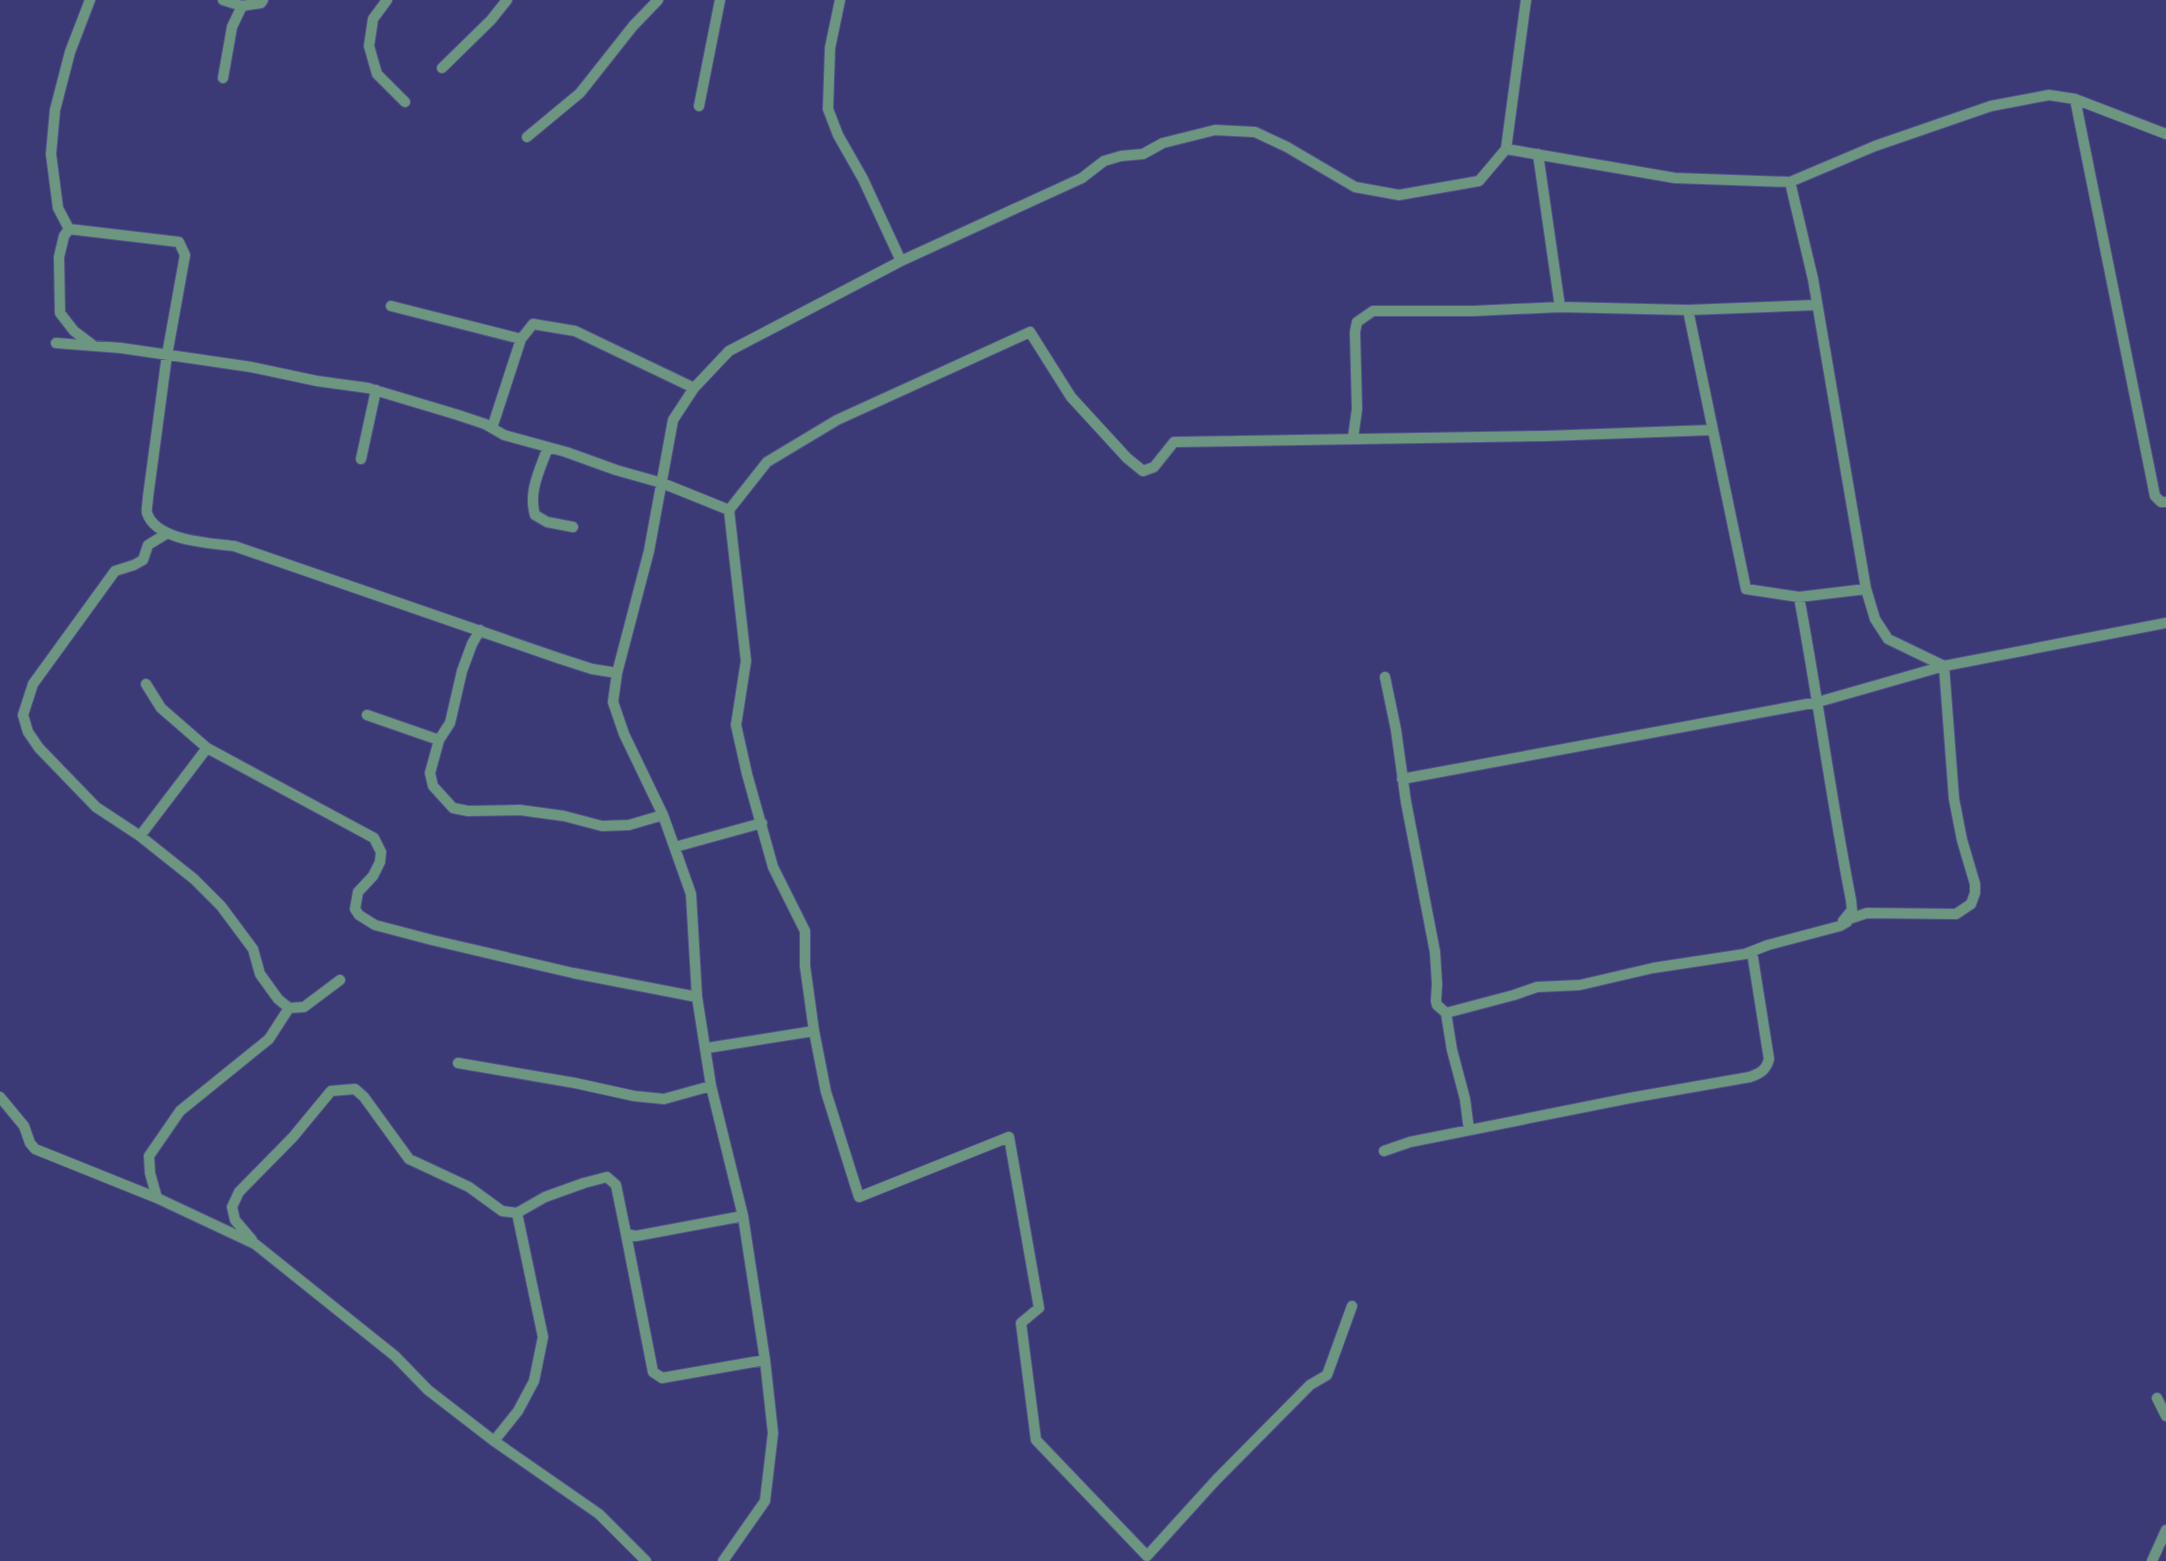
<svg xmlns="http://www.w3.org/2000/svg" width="2166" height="1561" viewBox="0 0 2166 1561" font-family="Quicksand,sans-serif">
  <rect width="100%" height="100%" fill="#3b3a76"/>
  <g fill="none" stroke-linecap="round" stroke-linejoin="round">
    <defs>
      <path id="minor" d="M223 0 242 6
        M387 0 373 19 369 46 377 74 405 102
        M840 0 830 48 828 109 838 135 863 179 901 261
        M442 68 491 20 507 0
        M223 78 232 27 242 6 261 3 263 0
        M2075 99 2155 496 2161 502H2166
        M699 106 720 0
        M527 137 580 93 633 26 658 0
        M1506 149 1675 178 1790 182 1875 146 1991 106 2049 95 2075 99 2166 134
        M1538 154 1560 307
        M1790 182 1813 279 1866 589 1875 619 1888 639 1944 666 2166 623
        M69 229 58 208 51 154 55 110 70 52 90 0
        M391 306 521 339
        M1688 310 1746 589 1799 597 1866 589
        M56 343 121 348 251 367 317 381 368 388 458 415 485 424 504 435 566 452 616 470 662 483 729 510
        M94 346 74 331 60 313 59 257 64 236 69 229 179 242 185 255 167 355 148 497C148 502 146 509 147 513 156 541 210 543 234 546L558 658 592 669 617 673
        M492 428 521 339 533 324 575 331 694 388
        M1353 438 1357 409 1355 332 1357 322 1373 311H1473L1560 307 1688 310 1816 305
        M548 447C540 470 528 491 535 515L547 522 573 527
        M361 459 376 390
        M166 534 148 545 143 560 134 565 115 571 33 684 23 715 28 732 39 748 96 807 140 836 194 879 221 906 253 949 260 974 278 999 289 1008 304 1007 340 980
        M1799 597C1818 698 1831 799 1851 900L1852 910 1843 921
        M480 630 472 644 462 671 450 723 439 740 430 773 433 786 453 808 468 811 520 810 564 816 602 826 629 825 663 815
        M1385 677 1396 730 1406 802 1435 952 1437 984 1436 1001 1437 1005 1446 1013 1452 1050 1465 1099 1469 1130
        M146 684 161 708 207 748 374 838 381 852 380 862 373 876 358 892 355 909 359 915 375 925 432 940 573 973 697 997
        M367 715 439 740
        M1402 779 1818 702 1944 666 1954 799 1962 840 1975 884V893L1971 904 1956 914 1867 913 1843 921
        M140 836 207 748
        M675 847 762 823
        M1446 1013 1514 995 1537 987 1580 985 1653 968 1745 954 1768 945 1840 926 1847 922 1844 921
        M707 1048 814 1031
        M458 1063 575 1083 634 1096 664 1099 711 1086
        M0 1097 24 1126 30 1143 35 1149 157 1198 255 1244 395 1356 428 1390 494 1441 599 1514 646 1561
        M1384 1151 1410 1142 1630 1098 1750 1077C1761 1073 1766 1070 1769 1059L1752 952
        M157 1198 150 1173 149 1156 180 1111 269 1039 289 1008
        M626 1234 653 1372 662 1378 765 1360
        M252 1240 235 1220 232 1207 239 1192 293 1137 331 1091 355 1089 364 1097 409 1159 469 1187 502 1211 517 1213 545 1197 584 1183 607 1177 616 1185 626 1234 636 1236 743 1216
        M1352 1306 1327 1375 1310 1385 1216 1480 1147 1556 1036 1440 1021 1323 1039 1308 1009 1137 859 1197 826 1092 814 1031 805 966V931L773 867 747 774 736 725 746 661 729 510 767 462 837 420 1030 332 1071 397 1127 458 1143 471 1154 467 1174 442 1545 436 1712 430
        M2157 1398 2166 1416
        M494 1441 518 1411 534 1381 543 1337 517 1213
        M723 1561 765 1501 773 1433 765 1360 743 1216 711 1086 697 997 691 894 663 815 624 734 613 702 617 673 649 551 673 420 694 388 729 351 901 261 1082 178 1104 161 1121 156 1143 154 1163 143 1215 130 1255 132 1287 147 1355 187 1399 195 1479 181 1506 149 1526 0
        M2152 1561 2166 1530"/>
    </defs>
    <!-- minor casing -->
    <use href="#minor" stroke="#55558c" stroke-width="12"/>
    <!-- minor -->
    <use href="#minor" stroke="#6c9680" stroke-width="10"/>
  </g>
</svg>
